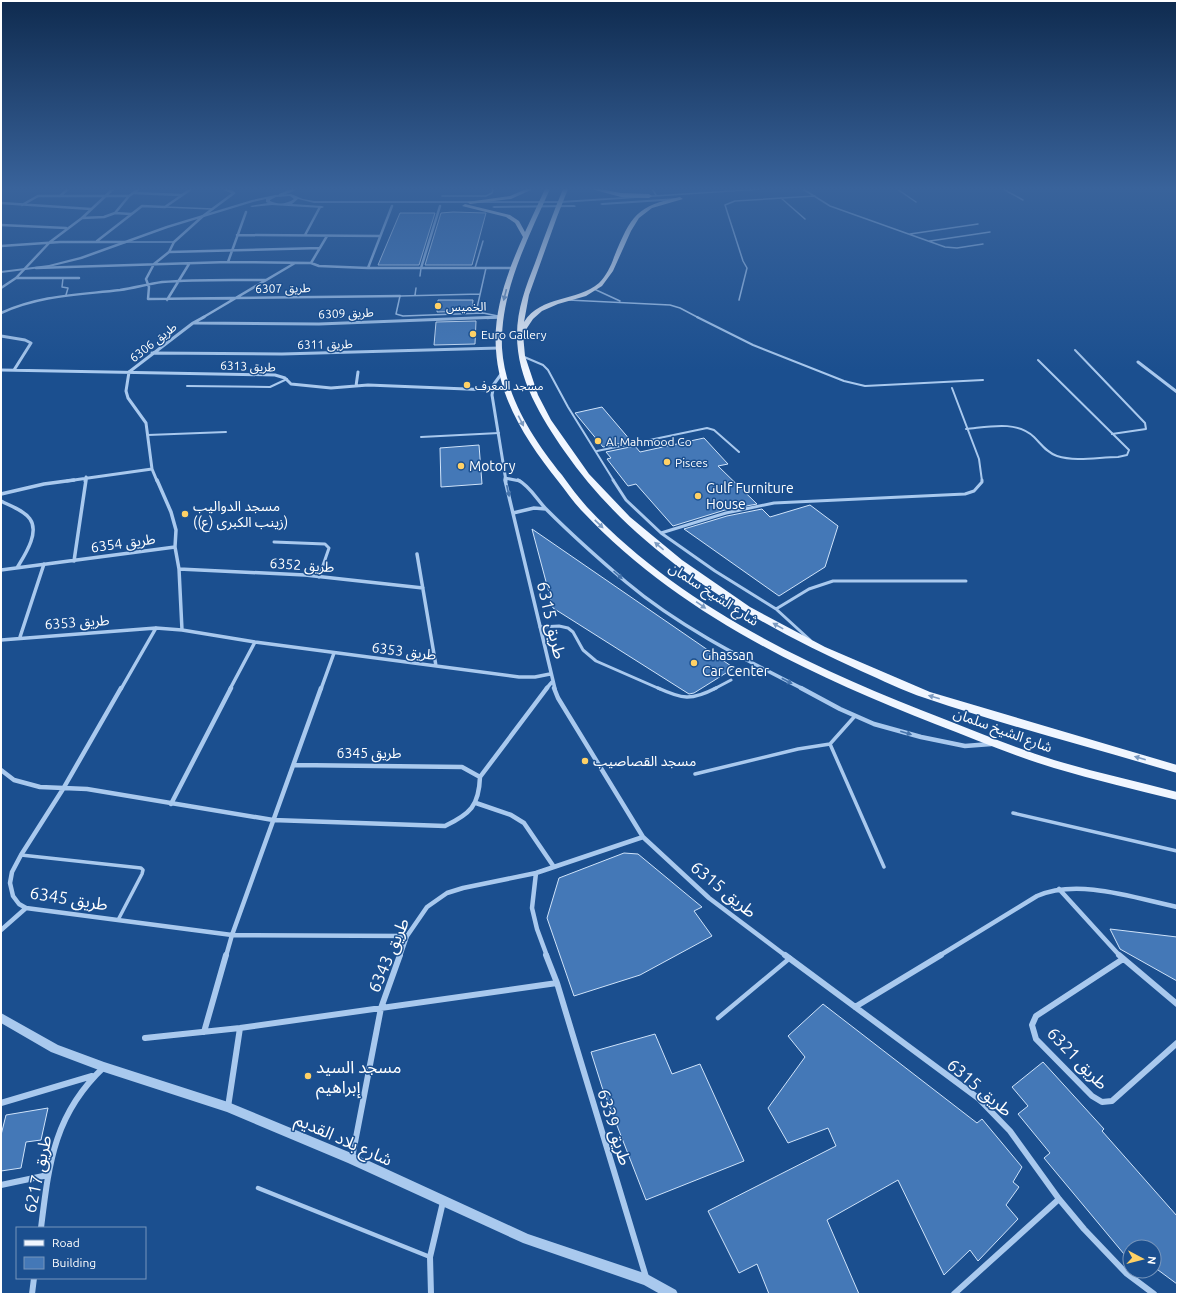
<svg xmlns="http://www.w3.org/2000/svg" width="1178" height="1295" viewBox="0 0 1178 1295" font-family="Ubuntu,'Noto Sans Arabic',sans-serif">
  <rect width="100%" height="100%" fill="#1b4f8f"/>
  <!-- building -->
  <path fill="#4478b7" stroke="#cfe3fa" d="M453 212 486 213 472 265H425L441 213Z
    M400 213H435L419 265H378Z
    M438 300H473L472 311 437 312Z
    M476 321 475 344 434 345 436 322Z
    M602 407 631 441 603 447 575 413Z
    M704 438 728 464 718 466 757 504 725 510 673 526 636 484 628 486 607 459 611 458 606 452 635 446 640 452Z
    M479 445 482 484 441 487 440 448Z
    M810 505 838 526 825 567 779 596 684 529 727 516 762 509 770 517Z
    M532 529 734 668 694 693 689 694 553 608Z
    M624 853 638 854 702 907 694 911 712 936 640 975 574 996 547 918 559 878Z
    M1110 929 1177 937V981L1120 949Z
    M823 1004 977 1123 982 1119 1022 1167 1013 1182 1019 1187 1006 1205 1018 1219 978 1261 970 1250 944 1275 898 1180 827 1220 859 1294H769L757 1264 739 1273 708 1211 836 1146 828 1128 788 1143 768 1108 805 1057 788 1036Z
    M655 1034 672 1074 700 1064 744 1161 646 1200 602 1087 591 1052Z
    M1043 1062 1104 1129 1102 1131 1177 1216V1284L1154 1267V1247H1130V1249L1124 1254 1044 1158 1050 1153 1018 1114 1028 1106 1012 1087Z
    M48 1108 41 1140 26 1142 21 1168 1 1171V1135L6 1115Z"/>
  <g fill="none" stroke-linecap="round" stroke-linejoin="round">
    <!-- service-far4 -->
    <path stroke="#a9c9ee" stroke-width="1.5" d="M652 189 656 195
      M803 189 830 206 945 247 957 248 983 244
      M897 189 916 202
      M1003 189 1023 200
      M442 196H486L492 193 493 189
      M781 198 805 219
      M165 207 213 209
      M910 234 978 224
      M930 241 990 232
      M126 242H174
      M475 268 483 241
      M486 268 477 308 483 313 498 316
      M420 276 421 268
      M63 278 62 287 68 288 66 295
      M594 289 620 301
      M480 294 400 296 396 314 403 316 483 313
      M415 295 416 288
      M568 300 670 305 680 308 699 318
      M739 300 747 268 743 261 725 205 735 201 815 196"/>
    <!-- service-far3 -->
    <path stroke="#a9c9ee" stroke-width="2" d="M697 317 753 345 844 381 865 386 983 380
      M1075 350 1145 423 1146 429 1112 434
      M522 356 543 365 548 370 568 407 614 481
      M187 386 270 387 287 379
      M952 388 979 459 982 481
      M966 429C988 427 1016 420 1034 437 1041 444 1047 453 1057 456 1076 462 1099 457 1118 457L1127 455 1129 450 1038 360
      M148 435 226 432
      M421 437 499 433
      M597 451 707 428 714 430 739 452"/>
    <!-- service-far2 -->
    <path stroke="#a9c9ee" stroke-width="3" d="M613 480 626 500 661 533 715 571 776 609 810 640
      M661 533 726 513 774 503 965 494 974 491 982 482V480
      M274 542 325 544 329 548 319 577
      M776 609 809 589 833 581H966
      M540 627 559 626 568 628 573 632 583 650 596 661 660 689
      M714 689 731 680"/>
    <!-- service-far1 -->
    <path stroke="#a9c9ee" stroke-width="3.5" d="M658 688C682 699 691 701 716 688
      M830 744 884 867
      M695 774 798 749 830 744 855 716
      M1013 813 1177 851
      M21 855 141 868 143 870 142 874 118 920"/>
    <!-- service -->
    <path stroke="#a9c9ee" stroke-width="4.5" d="M718 1018 790 958
      M258 1188 430 1257"/>
    <!-- minor-far4 -->
    <path stroke="#a9c9ee" stroke-width="2.5" d="M225 189 234 193 203 216 174 242 169 252 154 264 146 279 149 287 148 299 400 296
      M1 190 3 189
      M134 193 181 195
      M280 195 295 189
      M60 196 68 189
      M1 203 91 209
      M22 205 38 196H129
      M115 213 131 214
      M82 218 104 217 115 213 129 196 139 189
      M1 225 66 228
      M237 235 380 236
      M305 235 320 207
      M97 241 142 206 165 207 191 189
      M1 246 60 242H125
      M169 252 320 248
      M228 262 246 212
      M311 263 327 236
      M36 268 228 262 311 263 319 266 368 268H513
      M368 268 392 206
      M421 268 440 206
      M16 278H79
      M1 288 16 278 50 242 82 218 113 189
      M167 300 189 264
      M1 313C41 295 78 295 120 290 134 288 148 284 162 282 197 279 231 280 266 280
      M202 318 295 263
      M487 318 500 317"/>
    <!-- minor-far3 -->
    <path stroke="#a9c9ee" stroke-width="3" d="M194 323 319 324 500 317
      M1 336 25 340 31 343 14 370
      M152 353 282 354 499 348
      M1138 362 1177 392
      M1 370 275 375 285 378 291 384 331 388 368 385 491 390
      M502 373 494 384 492 395 506 481
      M356 386 358 372
      M505 478 520 481
      M67 481 152 469
      M85 481 86 477
      M157 481 152 469 146 423 128 398 126 391 129 372 193 323 204 317"/>
    <!-- minor-far2 -->
    <path stroke="#a9c9ee" stroke-width="3.5" d="M157 480 171 512 176 530 175 547 179 569 182 630
      M505 480 555 689
      M518 480C530 486 537 500 547 510 572 535 599 559 626 582 678 626 742 658 803 689
      M1 494 44 484 74 480
      M1 501C10 506 24 510 30 519 40 533 24 556 17 568
      M513 513 534 508 546 509
      M417 554 436 666
      M74 561 86 480
      M179 569 305 575 423 588
      M1 570 175 547
      M20 637 44 564
      M1 640 156 628 182 630 255 642 519 677H535L550 674
      M121 689 156 628
      M230 689 255 642
      M321 689 334 653
      M546 689 552 682"/>
    <!-- minor-far1 -->
    <path stroke="#a9c9ee" stroke-width="4.5" d="M121 688 63 789 21 855 12 872 10 883 13 896 19 904 26 908 232 935 407 936
      M554 688 558 698 643 837 709 898 786 956
      M801 688 840 709 874 724 921 737 965 746 991 744
      M1 770 14 780 40 787 87 789 273 820 445 826C470 814 479 806 480 777L462 767 294 765
      M480 777 547 688
      M476 803 511 815 524 823 554 867
      M171 804 231 688
      M536 873 532 908 537 929 547 956
      M1059 889 1120 956
      M1 930 26 908
      M226 956 232 935 321 688
      M400 956 407 936 427 907 447 893 463 888 536 873 643 837
      M939 956 1037 896C1078 878 1135 898 1177 907"/>
    <!-- minor -->
    <path stroke="#a9c9ee" stroke-width="6" d="M546 955 557 983 646 1277
      M785 955 978 1098 1010 1131 1059 1199 1084 1229 1126 1273 1154 1294
      M1119 955 1177 1004
      M1123 959 1036 1016 1032 1025 1036 1039 1092 1096 1102 1102 1112 1101 1177 1043
      M855 1007 941 955
      M204 1032 226 955
      M145 1038 240 1028 557 983
      M1 1103 92 1076
      M228 1107 240 1028
      M352 1158 381 1008 400 955
      M1 1185 48 1175
      M41 1228C49 1163 54 1114 104 1067
      M32 1294 34 1278
      M431 1294 430 1257 443 1202
      M954 1294 1059 1199"/>
    <!-- tertiary -->
    <path fill="#a9c9ee" fill-rule="evenodd" d="M753 189H773L561 203H314L298 199 292 204 322 206 324 207 322 208 272 205 252 207 250 206 268 203 266 202V199L253 202 168 228 82 259 49 267 1 273V271L49 265 80 257 166 226 252 200 275 195 291 194 303 199 314 201H561ZM290 196 294 199C287 204 278 205 270 201V200L276 197Z
      M677 198 678 200 602 205 600 204 602 203Z
      M574 205 576 206 575 207 494 208 492 207 494 206Z
      M1 1013 58 1045 104 1062 228 1102 356 1155 528 1234 647 1274 676 1290 678 1294H660L644 1285 523 1243 348 1163 227 1112 104 1072 51 1052 1 1023Z"/>
    <!-- primary -->
    <path fill="#f0f6ff" fill-rule="evenodd" d="M526 189H533L511 199 470 204 467 202 510 196Z
      M545 189H550C528 239 500 291 502 348 505 396 533 439 562 475 570 486 578 497 587 507 683 609 815 669 944 719 980 733 1016 748 1054 760 1094 772 1136 781 1177 792V800C1136 790 1095 780 1054 768 1014 756 975 739 935 724 807 674 678 613 582 511 573 502 566 491 558 481 528 443 499 400 496 350 493 311 507 273 523 237L515 223 506 217 462 206 465 204 510 215 519 221 525 232Z
      M563 189H568L557 217 529 295 524 322C541 295 577 302 599 283 606 276 611 266 614 257 631 216 636 206 680 197L683 199 652 208 639 218 631 231 613 271 602 286 586 296 558 304 542 311 533 319 523 334 525 356 538 395 551 420 589 474 630 517 682 560 750 607 825 647 930 692 1177 765V773C1093 748 1008 726 925 698 903 691 882 680 861 671 751 622 635 553 565 452 541 417 517 379 517 335 517 309 526 286 535 263 544 238 553 213 563 189Z
      M591 189H600L621 193 649 194 652 196 649 198 621 197Z"/>
  </g>
  <!-- one-way arrows -->
  <defs><path id="oneway-solid" d="M-6-.8H1V-3.2L6.5 0L1 3.2V.8H-6Z"/></defs>
  <g fill="#7b9ac1">
    <use href="#oneway-solid" transform="translate(505 295) rotate(104)"/>
    <use href="#oneway-solid" transform="translate(521 421) rotate(63)"/>
    <use href="#oneway-solid" transform="translate(599 524) rotate(44)"/>
    <use href="#oneway-solid" transform="translate(659 546) rotate(-140)"/>
    <use href="#oneway-solid" transform="translate(701 605) rotate(35)"/>
    <use href="#oneway-solid" transform="translate(778 626) rotate(-151)"/>
    <use href="#oneway-solid" transform="translate(934 697) rotate(-164)"/>
    <use href="#oneway-solid" transform="translate(1140 758) rotate(-164)"/>
  </g>
  <g fill="#4674ac">
    <use href="#oneway-solid" transform="translate(508 491) rotate(78)"/>
    <use href="#oneway-solid" transform="translate(618 575) rotate(42)"/>
    <use href="#oneway-solid" transform="translate(787 681) rotate(28)"/>
    <use href="#oneway-solid" transform="translate(906 733) rotate(16)"/>
  </g>
  <!-- sky -->
  <linearGradient id="sky" x2="0" y2="1"><stop stop-color="#0f2b4f"/><stop offset="0.51" stop-color="#39639b"/><stop offset="1" stop-color="#39639b" stop-opacity="0"/></linearGradient>
  <rect width="1178" height="370" fill="url(#sky)"/>
  <!-- markers -->
  <g fill="#ffd166" stroke="#1b4f8f" stroke-width="1.5">
    <circle cx="438" cy="306" r="4"/>
    <circle cx="473" cy="334" r="4"/>
    <circle cx="467" cy="385" r="4"/>
    <circle cx="598" cy="441" r="4"/>
    <circle cx="667" cy="462" r="4"/>
    <circle cx="461" cy="466" r="4"/>
    <circle cx="698" cy="496" r="4"/>
    <circle cx="185" cy="514" r="4"/>
    <circle cx="694" cy="663" r="4"/>
    <circle cx="585" cy="761" r="4"/>
    <circle cx="308" cy="1076" r="4"/>
  </g>
  <g text-anchor="middle" dominant-baseline="central" stroke-width="3" stroke-linejoin="round" paint-order="stroke">
    <!-- far-street labels -->
    <g font-size="12" fill="#fff" stroke="#1b4f8f">
      <text transform="translate(283 288) rotate(-1)">طريق 6307</text>
      <text transform="translate(346 313) rotate(-2)">طريق 6309</text>
      <text transform="translate(153 342) rotate(-38)">طريق 6306</text>
      <text transform="translate(325 344) rotate(-1)">طريق 6311</text>
      <text transform="translate(248 366) rotate(2)">طريق 6313</text>
    </g>
    <!-- far-poi labels -->
    <g font-size="12" fill="#fff" stroke="#1b4f8f" text-anchor="start">
      <text x="446" y="306">الخميس</text>
      <text x="481" y="334">Euro Gallery</text>
      <text x="475" y="385">مسجد المعرف</text>
      <text x="606" y="441">Al Mahmood Co</text>
      <text x="675" y="462">Pisces</text>
    </g>
    <!-- poi labels -->
    <g font-size="14" fill="#fff" stroke="#1b4f8f" text-anchor="start">
      <text x="469" y="466">Motory</text>
      <text x="706" y="488">Gulf Furniture<tspan x="706" dy="16">House</tspan></text>
      <text x="193" y="506">مسجد الدواليب<tspan x="193" dy="16">(زينب الكبرى (ع))</tspan></text>
      <text x="702" y="655">Ghassan<tspan x="702" dy="16">Car Center</tspan></text>
      <text x="593" y="761">مسجد القصاصيب</text>
    </g>
    <!-- street labels -->
    <g font-size="14" fill="#fff" stroke="#1b4f8f">
      <text transform="translate(123 543) rotate(-8)">طريق 6354</text>
      <text transform="translate(302 565) rotate(4)">طريق 6352</text>
      <text transform="translate(714 594) rotate(33)">شارع الشيخ سلمان</text>
      <text transform="translate(77 622) rotate(-4)">طريق 6353</text>
      <text transform="translate(404 651) rotate(7)">طريق 6353</text>
      <text transform="translate(1003 730) rotate(20)">شارع الشيخ سلمان</text>
      <text x="369" y="753">طريق 6345</text>
    </g>
    <!-- near-street labels -->
    <g font-size="17" fill="#fff" stroke="#1b4f8f">
      <text transform="translate(552 620) rotate(77)">طريق 6315</text>
      <text transform="translate(724 889) rotate(39)">طريق 6315</text>
      <text transform="translate(69 898) rotate(9)">طريق 6345</text>
      <text transform="translate(388 955) rotate(-67)">طريق 6343</text>
      <text transform="translate(1078 1058) rotate(46)">طريق 6321</text>
      <text transform="translate(980 1087) rotate(40)">طريق 6315</text>
      <text transform="translate(615 1127) rotate(73)">طريق 6339</text>
      <text transform="translate(344 1139) rotate(24)">شارع بلاد القديم</text>
      <text transform="translate(37 1174) rotate(-78)">طريق 6217</text>
    </g>
    <!-- near-poi labels -->
    <g font-size="17" fill="#fff" stroke="#1b4f8f" text-anchor="start">
      <text x="316" y="1066">مسجد السيد<tspan x="316" dy="20">إبراهيم</tspan></text>
    </g>
  </g>
  <!-- border -->
  <rect width="1178" height="1295" fill="none" stroke="#ffffff" stroke-width="4"/>
  <!-- legend -->
  <rect x="16" y="1227" width="130" height="52" fill="#1b4f8f" stroke="#7695bc"/>
  <rect x="24" y="1240" width="20" height="6" fill="#f0f6ff" stroke="#7695bc"/>
  <text x="52" y="1247" font-size="12" fill="#ffffff">Road</text>
  <rect x="24" y="1257" width="20" height="12" fill="#4478b7" stroke="#7695bc"/>
  <text x="52" y="1267" font-size="12" fill="#ffffff">Building</text>
  <!-- north arrow -->
  <g transform="translate(1142 1259) rotate(97)"><circle r="19" fill="#1b4f8f" stroke="#7695bc"/>
  <path d="M0-3L7 15L0 10L-7 15Z" fill="#ffd166"/>
  <text y="-6" font-size="11" font-weight="bold" text-anchor="middle" fill="#ffffff">N</text>
  </g>
</svg>
